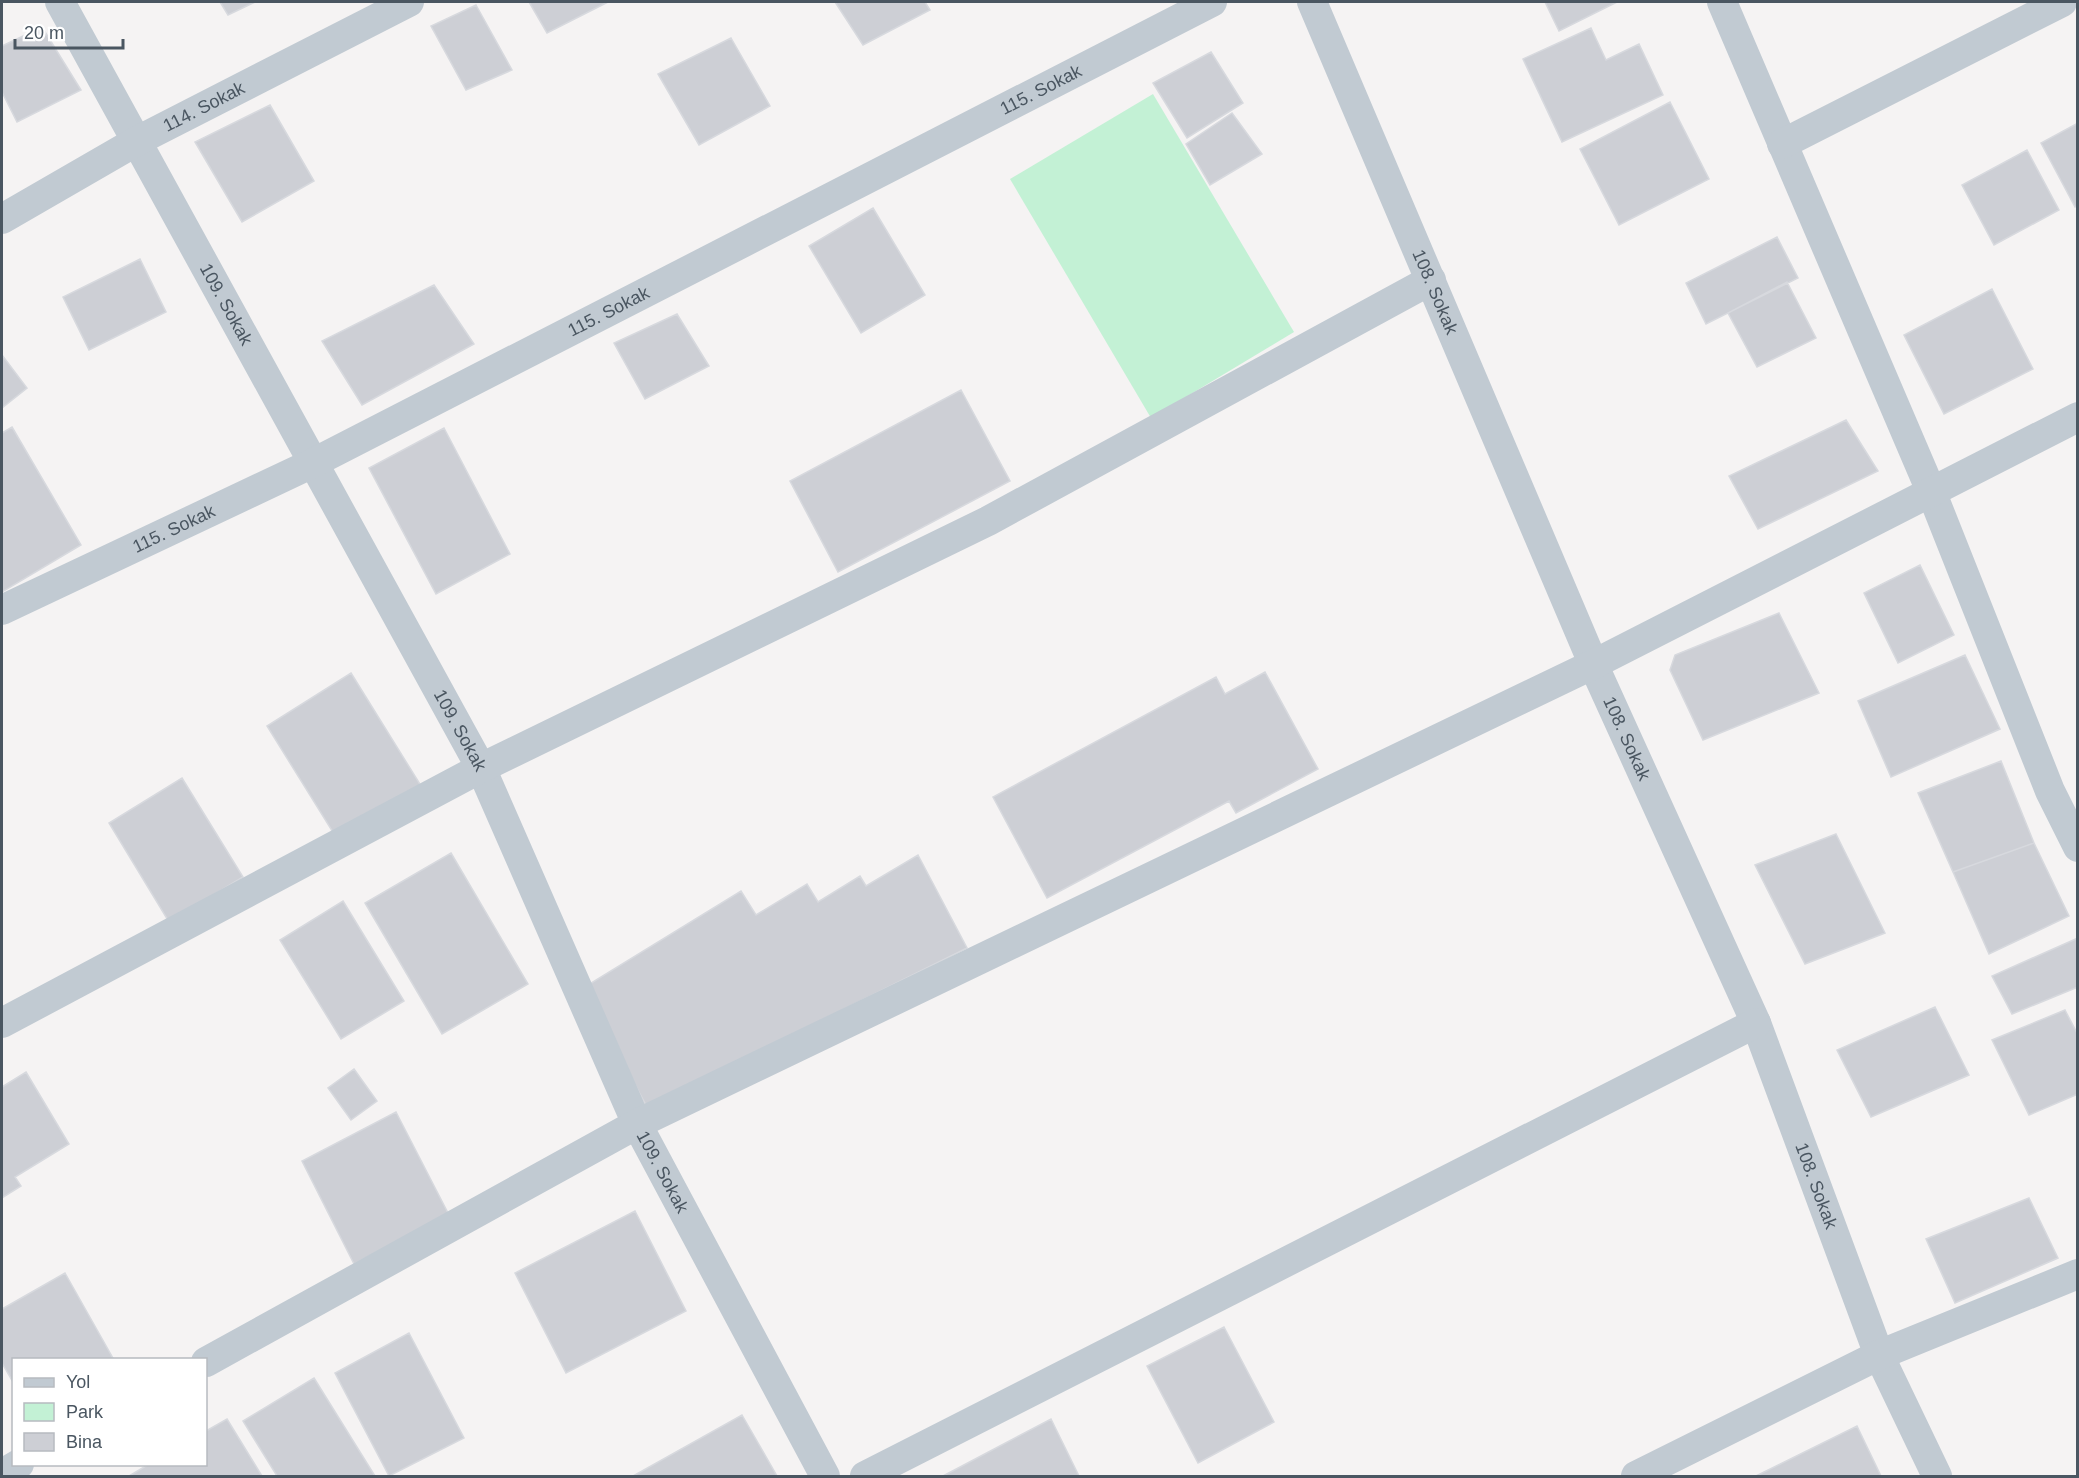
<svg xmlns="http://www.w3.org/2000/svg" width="2079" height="1478" viewBox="0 0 2079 1478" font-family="Arial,sans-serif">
  <rect width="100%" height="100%" fill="#f5f3f3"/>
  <!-- green -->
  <path fill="#c3f1d5" d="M1153 94 1294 332 1151 418 1010 179Z"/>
  <!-- building -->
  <path fill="#cdcfd5" stroke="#d7d9de" stroke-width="1.5" d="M220 2H255L228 15Z
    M529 2H608L547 33Z
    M835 2H925L930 10 863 45Z
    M1545 2H1617L1559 31Z
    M476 5 512 70 466 90 431 26Z
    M42 27 81 90 17 122 2 92V46Z
    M1591 28 1606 60 1639 44 1663 95 1562 142 1523 59Z
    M731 38 770 106 699 145 658 74Z
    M1211 52 1243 103 1187 138 1153 83Z
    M1670 102 1709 179 1619 225 1580 149Z
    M270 105 314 181 242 222 195 142Z
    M1232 113 1262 154 1210 185 1186 144Z
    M2078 123V205L2075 207 2041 143Z
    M2027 150 2059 210 1994 245 1962 185Z
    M873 208 925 295 861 333 809 246Z
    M1777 237 1798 278 1706 324 1686 283Z
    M140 259 166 312 89 350 63 297Z
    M1787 282 1816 338 1757 367 1728 313Z
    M434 285 474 344 362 405 322 341Z
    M1992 289 2033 369 1944 414 1904 335Z
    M677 314 709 366 645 399 614 343Z
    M2 355 27 388 2 408Z
    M961 390 1010 481 838 572 790 481Z
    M1846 420 1878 471 1758 529 1729 476Z
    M12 427 81 545 2 592V433Z
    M444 428 510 554 436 594 369 468Z
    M1920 565 1954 635 1898 663 1864 593Z
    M1779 613 1819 693 1703 740 1670 670 1675 655Z
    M1965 655 2000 729 1891 777 1858 701Z
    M1265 672 1318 769 1236 813 1229 801 1047 898 993 797 1216 677 1225 694Z
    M351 673 423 789 339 842 267 726Z
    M2001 761 2034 843 1953 872 1918 793Z
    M182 778 243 877 169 922 109 823Z
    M1836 834 1885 933 1805 964 1755 865Z
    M2034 843 2069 916 1989 954 1953 872Z
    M451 853 528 984 442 1034 365 903Z
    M918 855 967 948 647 1107 583 988 741 891 756 915 807 884 818 902 860 876 866 886Z
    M343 901 404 1001 341 1039 280 940Z
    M2078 938V987L2012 1014 1992 976Z
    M1935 1007 1969 1075 1871 1117 1837 1050Z
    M2065 1010 2078 1035V1094L2029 1115 1992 1040Z
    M354 1069 377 1101 351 1120 328 1088Z
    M26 1072 69 1144 15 1177 21 1186 2 1198V1087Z
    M396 1112 449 1215 354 1264 302 1161Z
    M2029 1198 2058 1258 1955 1303 1926 1239Z
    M635 1211 686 1311 566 1373 515 1273Z
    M65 1273 114 1360H14V1384L2 1363V1309Z
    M1224 1327 1274 1422 1198 1463 1147 1366Z
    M409 1333 464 1438 389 1476 335 1373Z
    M314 1378 375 1476H277L243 1421Z
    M742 1415 777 1476H633Z
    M227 1419 262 1476H129L149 1464H206V1431Z
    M1051 1419 1079 1476H943Z
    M1857 1426 1881 1476H1756Z"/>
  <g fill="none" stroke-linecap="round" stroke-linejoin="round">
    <!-- street -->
    <g stroke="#c1cad2" stroke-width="30">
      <path id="s1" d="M60 2 481 768 637 1124 825 1476"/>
      <path id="s2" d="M1312 2 1598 675 1756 1023 1879 1355 1937 1476"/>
      <path d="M1722 2 1931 491 2050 791 2078 847"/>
      <path d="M1782 144 2062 2"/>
      <path id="s3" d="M2 219 137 141 409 2"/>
      <path id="s4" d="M2 610 313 463 1212 2"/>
      <path d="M2 1023 481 768 988 521 1431 280"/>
      <path d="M206 1362 637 1124 1594 664 2078 417"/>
      <path d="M2 1474 19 1464"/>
      <path d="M865 1476 1756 1023"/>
      <path d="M1636 1476 1879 1355 2078 1274"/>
    </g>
  </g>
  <g text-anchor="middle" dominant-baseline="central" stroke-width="6" stroke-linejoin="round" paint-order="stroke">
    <!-- street labels -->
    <g font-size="18" fill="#4a5661" stroke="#fff">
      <text stroke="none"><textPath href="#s4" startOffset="1162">115. Sokak</textPath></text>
      <text stroke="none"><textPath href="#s3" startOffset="231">114. Sokak</textPath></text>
      <text stroke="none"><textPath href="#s2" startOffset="315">108. Sokak</textPath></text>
      <text stroke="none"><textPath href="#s1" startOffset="345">109. Sokak</textPath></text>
      <text stroke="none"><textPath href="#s4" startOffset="676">115. Sokak</textPath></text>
      <text stroke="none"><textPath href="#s4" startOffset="190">115. Sokak</textPath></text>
      <text stroke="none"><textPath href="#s1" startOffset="831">109. Sokak</textPath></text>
      <text stroke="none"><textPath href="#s2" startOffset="801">108. Sokak</textPath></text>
      <text stroke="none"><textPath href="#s1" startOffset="1317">109. Sokak</textPath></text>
      <text stroke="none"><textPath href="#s2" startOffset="1287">108. Sokak</textPath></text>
    </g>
  </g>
  <!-- border -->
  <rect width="2079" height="1478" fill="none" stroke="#4a5661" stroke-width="6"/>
  <!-- legend -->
  <rect x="12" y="1358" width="195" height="108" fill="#ffffff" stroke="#b7bbc0" stroke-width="1.5"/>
  <rect x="24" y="1378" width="30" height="9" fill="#c1cad2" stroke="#b7bbc0" stroke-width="1.5"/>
  <text x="66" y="1388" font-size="18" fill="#4a5661">Yol</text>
  <rect x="24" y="1403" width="30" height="18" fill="#c3f1d5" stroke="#b7bbc0" stroke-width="1.5"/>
  <text x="66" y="1418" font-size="18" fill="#4a5661">Park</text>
  <rect x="24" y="1433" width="30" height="18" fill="#cdcfd5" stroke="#b7bbc0" stroke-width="1.5"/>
  <text x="66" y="1448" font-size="18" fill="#4a5661">Bina</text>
  <!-- scale -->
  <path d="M15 39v9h108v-9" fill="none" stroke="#4a5661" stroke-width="3"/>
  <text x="24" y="39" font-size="18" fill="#4a5661" stroke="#ffffff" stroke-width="4.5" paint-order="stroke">20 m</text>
</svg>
